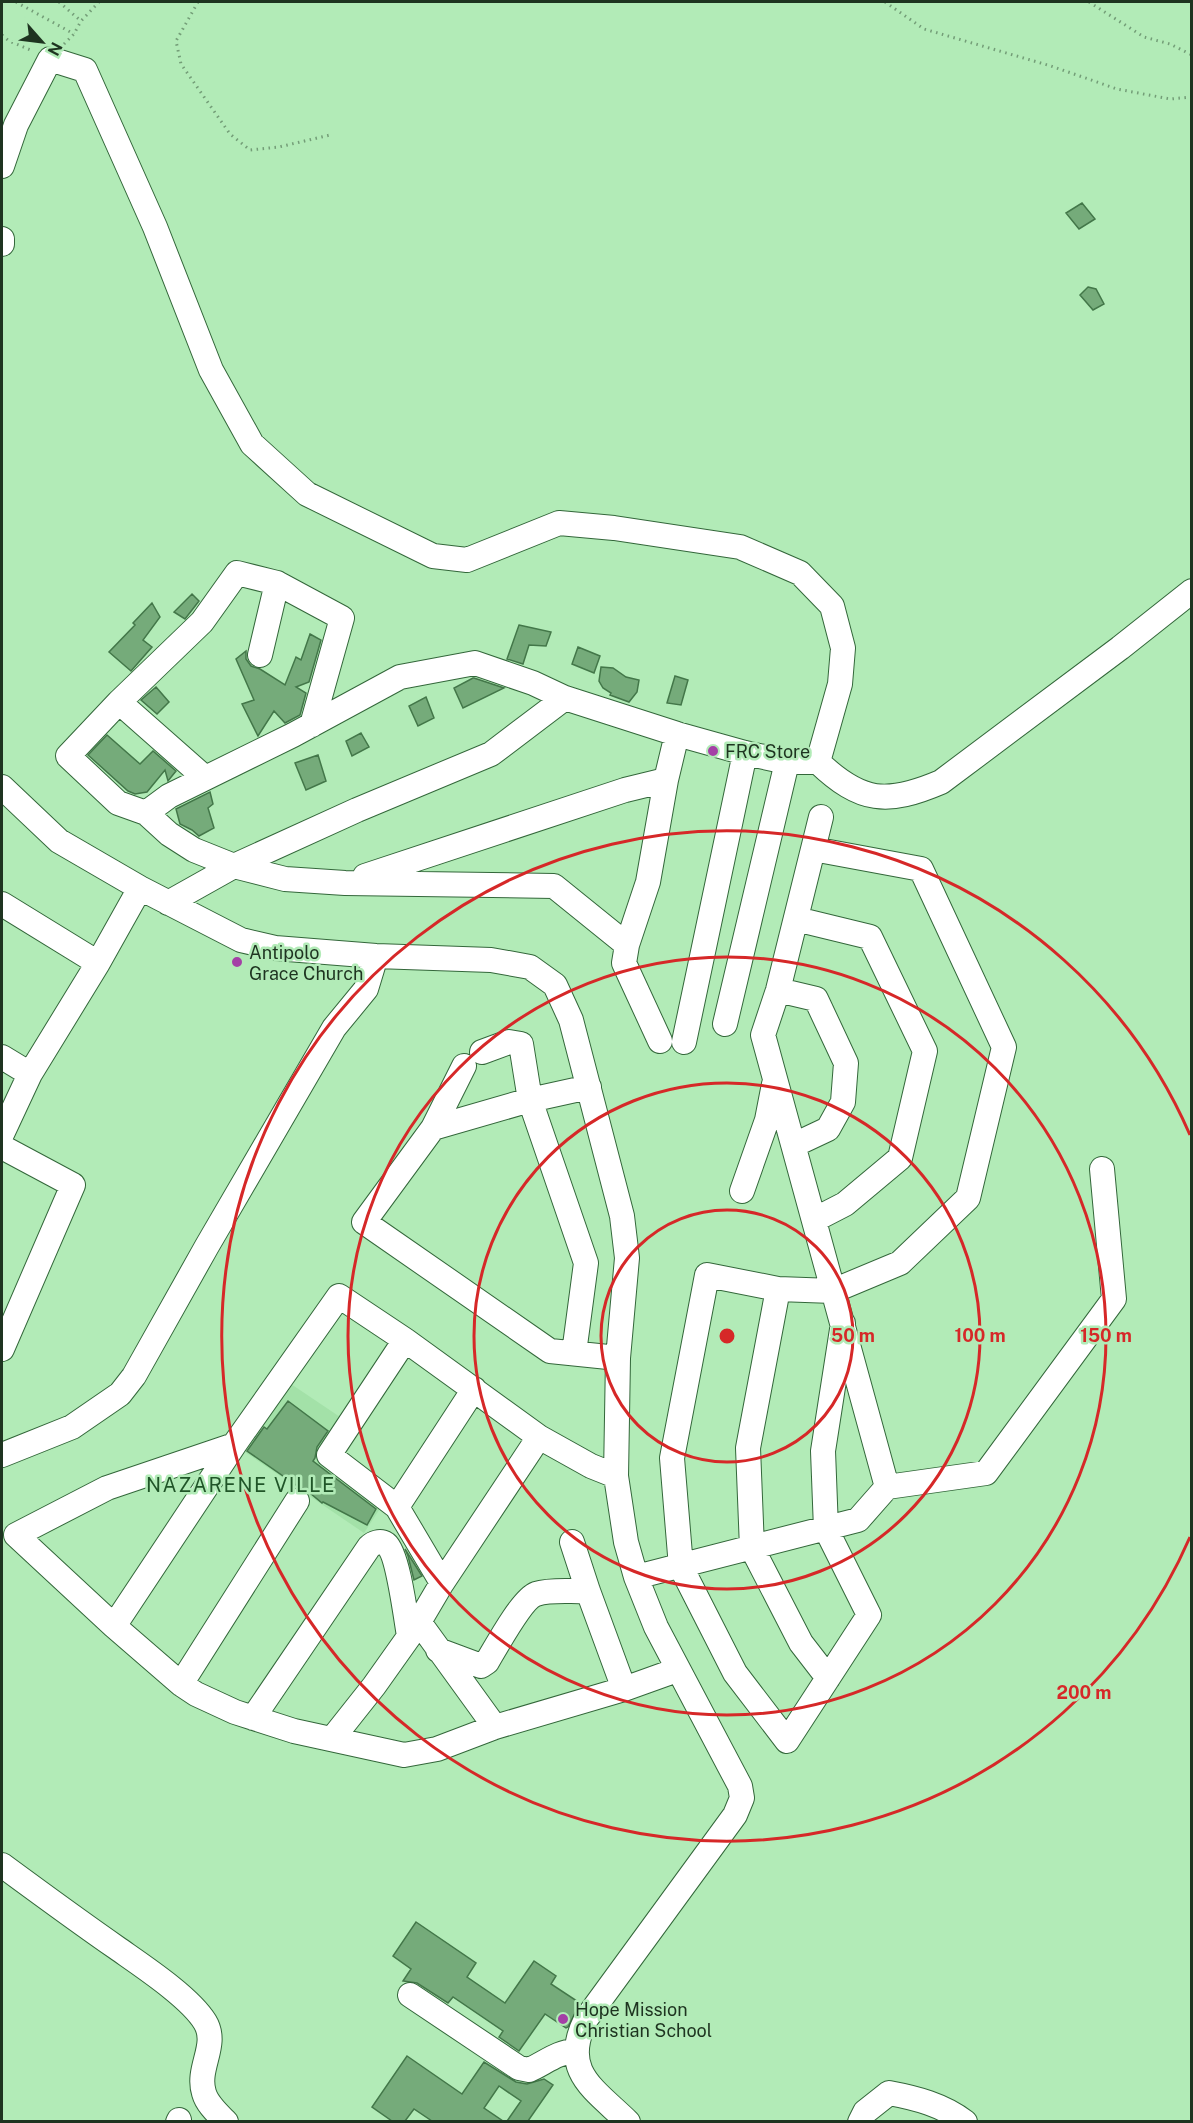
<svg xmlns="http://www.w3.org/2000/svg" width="1193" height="2123" viewBox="0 0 1193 2123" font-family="'Public Sans',sans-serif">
  <rect width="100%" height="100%" fill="#b2ebb7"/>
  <!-- built -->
  <path fill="#a3e1a8" d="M291 1384 346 1421 321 1457 385 1501 364 1533 245 1452Z"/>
  <!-- building -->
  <path fill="#75ab7a" stroke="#437749" stroke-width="1.5" d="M1082 203 1095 219 1079 229 1066 213Z
    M1088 287 1096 289 1104 304 1093 310 1080 295Z
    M192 594 199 601 185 619 174 612Z
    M152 603 160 617 143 640 152 647 131 671 109 652 135 625 133 623Z
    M519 625 551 632 546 646 529 645 523 664 507 659Z
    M310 634 321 640 309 682 296 687 306 693 300 715 285 723 274 711 258 736 242 704 254 700 236 659 246 651V659L251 666 260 669 285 685 296 657 301 660Z
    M578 647 600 656 594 673 572 664Z
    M601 667 613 668 626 677 639 680 637 692 629 702 610 695 611 693 603 688 599 681Z
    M675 676 688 680 681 705 667 703Z
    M473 678H474L504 688 463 708 454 688Z
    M156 687 169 702 157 714 141 700Z
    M426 697 434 718 418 726 409 706Z
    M361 733 369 747 352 756 346 741Z
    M107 735 140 764 153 751 176 771 168 781 165 770 147 792 135 794 128 791 88 755Z
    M318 755 326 781 306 790 295 763Z
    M210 792 213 804 208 808 214 828 199 836 192 830 180 824 176 809Z
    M288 1401 328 1431 317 1447 315 1458 313 1461 376 1509 367 1525 323 1502 322 1503 305 1489 299 1487 247 1451 264 1427 267 1429Z
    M405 1549 422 1576 414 1580 408 1556Z
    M416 1922 476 1963 467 1977 505 2003 534 1961 556 1976 551 1984 580 2003 568 2027 566 2028 545 2014 519 2051 499 2037 503 2031 453 1997 448 2003 417 1983 403 1981 411 1969 393 1956Z
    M407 2056 462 2094 484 2062 516 2082 527 2084 544 2079 553 2085 528 2121H507L521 2101 499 2086 484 2108 503 2121H432L414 2109 405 2121H392L372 2107Z"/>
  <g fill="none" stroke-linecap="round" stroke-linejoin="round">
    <defs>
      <path id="minor" d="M2 166 16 125 50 59 85 70 155 227 211 370 252 444 307 494 433 556 467 560 559 523 614 528 740 547 800 573 832 606 843 648 840 684 818 762C861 803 887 805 941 782L1120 648 1192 591
        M2 239V244
        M260 655 277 583
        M119 702 204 777
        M312 725 342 618 277 583 237 573 202 622 119 702 68 756 118 803 146 813 169 834 194 850 234 866 285 879 345 883 554 886 627 945
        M2 787 59 841 140 888 241 940 275 948 376 956 491 960 530 967 555 985 571 1020 622 1216 627 1258 618 1358 616 1476 626 1542 636 1577 656 1627 740 1786 742 1798 735 1815 586 2019C560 2071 593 2088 628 2122
        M146 813 169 796 293 735 400 677 475 663 533 683 565 698 677 734 745 753 787 762H818
        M813 849 921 869 1004 1047 968 1198 900 1263 833 1291 778 1289 707 1275 672 1458 681 1567 735 1673 787 1741 869 1615 826 1529 823 1451 843 1323
        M365 876 625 790 666 780 677 734
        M168 903 234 866 357 810 491 754 565 698
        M2 904 98 963
        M796 919 870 937 925 1051 900 1158 845 1204 814 1220
        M778 990 816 999 846 1063 843 1102 828 1129 794 1145
        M725 1024 787 762
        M660 1041 624 963 627 945 648 882 666 780
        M684 1042 745 753
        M482 1052 509 1042 521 1044 530 1100 586 1263 574 1353
        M2 1057 30 1074
        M589 1087 530 1100 433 1128 364 1222 550 1351 618 1358
        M433 1128 464 1066
        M2 1134 30 1074 98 963 140 888
        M2 1147 73 1185 2 1349
        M742 1191 767 1120 774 1084
        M778 1289 748 1448 752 1548 801 1643 828 1678
        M405 1340 329 1455 397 1507 442 1583
        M234 1445 107 1488 16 1535 114 1626 181 1684 196 1694 235 1712 294 1731 404 1755 437 1749 495 1727 624 1689 677 1670
        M2 1455 72 1427 120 1394 134 1376 207 1246 334 1028 366 989 376 956
        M887 1487 986 1473 1114 1299 1102 1169
        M397 1507 474 1389
        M572 1542 588 1591 624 1689
        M636 1577 858 1520 887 1487 763 1035 778 990 821 817
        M114 1626 234 1445 339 1296 405 1340 539 1437 591 1466 616 1476
        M438 1650 481 1666 487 1662C496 1647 522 1599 536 1594 552 1589 572 1592 588 1591
        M181 1684 297 1501
        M253 1718 369 1547C373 1543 380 1540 386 1544 398 1553 406 1619 409 1636
        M495 1727 419 1622 442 1583 539 1437
        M332 1739 374 1686 418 1624
        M2 1865C40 1893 78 1921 117 1948 141 1965 190 1997 205 2022 219 2045 196 2068 204 2093 207 2104 217 2113 226 2122
        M410 1995 519 2068 529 2070C545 2063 557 2052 575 2051
        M178 2122 179 2120
        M860 2122 865 2112 889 2093C916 2098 943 2105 965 2122"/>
    </defs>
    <!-- minor casing -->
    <use href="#minor" stroke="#33673a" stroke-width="26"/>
    <!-- path -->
    <path stroke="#739d77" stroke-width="3" stroke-dasharray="1.5 4.5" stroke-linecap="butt" d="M16 2 74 34
      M59 2 81 21
      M198 2 176 41 181 64 230 134 250 150 279 147 330 135
      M885 2 924 29 1051 66 1117 89 1170 99 1192 97
      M1089 2 1144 37 1170 44 1192 55
      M2 35 9 41 33 51
      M64 44 74 34 81 21 99 2"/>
    <!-- minor -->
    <use href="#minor" stroke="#fff" stroke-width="24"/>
  </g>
  <!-- distance rings -->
  <g fill="none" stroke="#d62828" stroke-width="3">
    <circle cx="727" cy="1336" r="126"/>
    <circle cx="727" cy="1336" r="253"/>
    <circle cx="727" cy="1336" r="379"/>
    <path d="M1190 1537A505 505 0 1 1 1190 1135"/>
  </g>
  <!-- markers -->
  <g fill="#a440a6" stroke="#b2ebb7" stroke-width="2">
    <circle cx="713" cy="751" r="6"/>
    <circle cx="237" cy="962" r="6"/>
    <circle cx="563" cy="2019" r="6"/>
  </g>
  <g text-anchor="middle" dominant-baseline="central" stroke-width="5" stroke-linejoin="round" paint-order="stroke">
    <!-- poi labels -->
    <g font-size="18" fill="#1e3420" stroke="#b2ebb7" text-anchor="start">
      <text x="725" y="751">FRC Store</text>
      <text x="249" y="952">Antipolo<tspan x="249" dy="21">Grace Church</tspan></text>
      <text x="575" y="2009">Hope Mission<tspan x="575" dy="21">Christian School</tspan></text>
    </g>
    <!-- neighbourhood labels -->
    <g font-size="20" letter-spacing="1.5" fill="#205528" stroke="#b2ebb7">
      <text x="241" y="1485">NAZARENE VILLE</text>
    </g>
  </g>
  <circle cx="727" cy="1336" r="9" fill="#d62828" stroke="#b2ebb7" stroke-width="3"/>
  <g font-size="18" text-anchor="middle" font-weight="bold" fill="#d62828" stroke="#b2ebb7" stroke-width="5" stroke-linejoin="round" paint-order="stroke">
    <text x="853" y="1342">50 m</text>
    <text x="980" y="1342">100 m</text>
    <text x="1106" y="1342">150 m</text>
    <text x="1084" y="1699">200 m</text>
  </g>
  <!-- border -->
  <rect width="1193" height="2123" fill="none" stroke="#1e3420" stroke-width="6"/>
  <!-- north arrow -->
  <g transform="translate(42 42) rotate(118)" stroke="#b2ebb7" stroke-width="4.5" paint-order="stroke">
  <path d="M0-4.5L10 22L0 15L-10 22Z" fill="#1e3420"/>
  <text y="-9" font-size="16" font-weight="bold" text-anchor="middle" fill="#1e3420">N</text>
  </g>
</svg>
